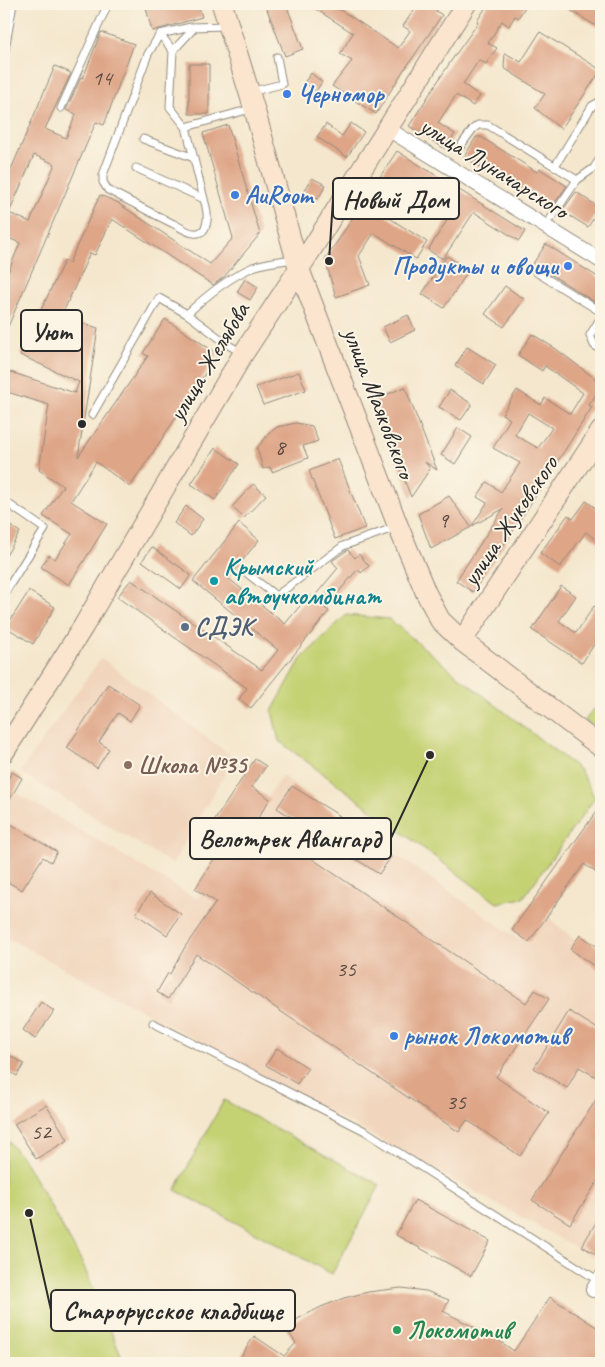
<svg xmlns="http://www.w3.org/2000/svg" width="605" height="1367" viewBox="0 0 605 1367" font-family="Caveat,sans-serif">
  <rect width="100%" height="100%" fill="#fcf5e5"/>
  <filter id="ink" filterUnits="userSpaceOnUse"><feTurbulence type="fractalNoise" baseFrequency=".02" numOctaves="2"/><feDisplacementMap in="SourceGraphic" scale="10" xChannelSelector="R" yChannelSelector="G"/><feConvolveMatrix kernelMatrix="1 2 1 2 8 2 1 2 1" color-interpolation-filters="sRGB"/></filter>
  <filter id="wash" filterUnits="userSpaceOnUse"><feTurbulence type="fractalNoise" baseFrequency=".0096" numOctaves="4" result="noise"/><feDisplacementMap in="SourceGraphic" scale="20" xChannelSelector="R" yChannelSelector="G"/><feGaussianBlur stdDeviation="1.12" result="paint"/><feColorMatrix in="noise" values="0 0 0 0 0 0 0 0 0 0 0 0 0 0 0 0 0 1.4 0 .05"/><feComposite in="paint" operator="in"/></filter>
  <g filter="url(#wash)">
    <rect width="100%" height="100%" fill="#f4e7cd"/>
    <!-- built -->
    <path fill="#f1d5bd" d="M101 658 234 758 172 864 20 772Z
      M282 776 518 939 541 911 601 963V1241L592 1256 322 1108 4 936V795L8 788 197 899Z"/>
    <!-- green -->
    <path fill="#c4d273" stroke="#787e4f" d="M346 615 389 619 463 680 580 770 595 798 523 898 497 903 279 741 272 711 301 659Z
      M594 709 601 714V732L585 720Z
      M224 1100 380 1185 332 1274 175 1190Z
      M4 1136 26 1163 82 1262 124 1363H4Z"/>
    <g id="blocks">
      <!-- building -->
      <path fill="#dea587" fill-rule="evenodd" d="M145 4H198L202 17 152 31Z
        M265 4H286L303 49 285 56Z
        M308 4H330L350 16 398 48 410 31 403 26 418 4H441L436 11 442 15 405 69V68L376 114 332 86 352 61 340 54 353 33Z
        M488 4H527L518 18 515 16 509 26 502 21 488 43 497 48 486 64 479 60 463 84 480 96 473 106 456 95 438 123 455 134 445 149 409 126 451 61 478 23 477 21Z
        M560 4H601V29Z
        M101 32 134 44 104 125 96 122 4 336V282L20 243 4 236V186L55 66 71 73 45 129 66 138 76 114 66 110 81 77 83 78ZM34 155 55 164 30 222 9 213Z
        M540 32 601 70 561 129 535 108 545 94 504 68 505 53 521 62Z
        M189 64H209V114H189Z
        M311 73 322 82 316 91 304 83Z
        M351 123 364 132 347 157 317 137 326 124 342 136Z
        M228 125 260 234 224 277 213 285 112 219 95 255 90 253 61 317 98 328 78 457 148 356 143 353 165 319 218 354 130 487 96 462 71 501 107 524 69 585 41 567 49 555 55 559 72 534 43 516 63 486 39 470 49 405 4 391V370L75 393 79 382 20 355 64 261 69 263 100 195 119 203V204L210 264 233 238 203 133Z
        M476 137H481L537 172 540 169 567 186 553 205 524 186 521 192 464 157Z
        M397 151 525 231 519 241 474 212 443 259 428 250 457 205 416 180 414 182 407 178 383 214 427 242 416 259 374 233 359 256 370 285 336 297 325 260Z
        M312 178 326 185 318 199 304 192Z
        M576 192 600 208 588 227 562 211Z
        M546 244 601 279V306L539 267 532 265Z
        M447 256 469 270 444 308 422 294Z
        M245 279 258 287 250 300 237 292Z
        M505 286 524 299 504 327 485 314Z
        M408 315 415 330 390 342 383 327Z
        M532 334 556 349 601 383V387L589 405 592 407 565 450 545 480H546L473 592 456 581 503 509 472 526 487 503 477 497 487 482 501 492 520 463 493 448 510 419 502 414 517 390 541 405 545 398 570 414 583 393 545 366 542 371 518 355ZM528 413 552 428 538 448 515 435Z
        M467 347 496 365 484 384 455 366Z
        M299 372 306 390 263 405 256 387Z
        M405 387 437 470 425 462 430 469 411 497 373 400Z
        M450 390 472 404 461 420 439 407Z
        M296 423 312 426 318 441 303 446 308 458 272 472 270 467 263 469 257 448 269 433 277 427Z
        M458 428 472 437 455 464 441 455Z
        M215 448 239 464 215 500 191 484Z
        M338 459 365 528 335 539 309 471Z
        M253 484 266 495 244 518 232 507Z
        M449 496 471 527 431 549 418 514Z
        M586 501 601 512V544L586 532 560 567 540 553 568 515 573 519Z
        M186 506 203 519 191 536 174 523Z
        M4 522 20 532 4 559Z
        M239 523 259 540 228 578 285 624 309 595 313 598 338 568 332 561 346 551 348 550 355 558 359 554 369 566 361 573 358 569 325 608 329 611 251 708 239 699 247 688 117 597 131 580 262 670 278 650 193 581Z
        M152 547 191 575 181 589 142 561Z
        M561 586 576 596 559 621 576 633 594 606 601 611V634L582 663 532 630Z
        M29 591 55 607 33 644 6 627Z
        M108 684 140 705 130 721 118 713 99 742 109 749 97 768 67 748Z
        M255 759 266 766 252 787 270 799 256 821 526 1003 535 990 549 999 496 1077 549 1113 520 1156 467 1120 459 1132 196 954 168 999 157 992 168 973 170 974 185 947 216 902 195 889 222 846 205 835Z
        M12 772 22 778 4 810V786Z
        M292 786 340 816 337 821 391 857 379 874 277 808Z
        M601 805V876L584 864 529 942 512 930Z
        M11 824 57 852 51 862 43 857 22 890 4 880V861L10 850 4 847V836Z
        M150 893 181 914 167 935 136 914Z
        M580 935 601 949V971L570 949Z
        M41 1002 54 1011 35 1039 23 1030Z
        M569 1011 601 1031V1080L579 1067 567 1088 534 1068Z
        M277 1048 308 1068 297 1084 266 1065Z
        M4 1052 24 1064 17 1076 4 1068Z
        M601 1092V1176L570 1224 532 1200Z
        M46 1105 68 1140 36 1159 14 1124Z
        M415 1200 490 1241 471 1276 396 1235Z
        M601 1214V1258L582 1246Z
        M401 1288 426 1291 449 1300 443 1311 498 1340 514 1351 550 1297 601 1330V1363H248L240 1358 254 1336 284 1356 296 1343 284 1326 321 1307 344 1298 368 1292Z"/>
    </g>
  </g>
  <g filter="url(#ink)">
    <use href="#blocks" fill-opacity="0" stroke="#90897c" stroke-width="1"/>
    <g fill="none" stroke-linecap="round" stroke-linejoin="round">
      <defs>
        <path id="service" d="M226 26 191 27 160 34 148 54 103 175V182L108 190C131 202 153 214 176 225 181 228 189 233 194 233 209 235 208 216 206 207L186 127 254 108
          M160 34 173 51
          M4 55 13 4
          M250 92 282 84 277 57
          M61 108 108 4
          M186 127 170 107 173 51 195 27
          M143 139 194 158
          M459 148 473 129 478 125H488L577 180
          M555 166 592 106 601 101
          M136 168 204 199
          M551 218 577 180 594 168 601 157
          M536 272 601 312
          M601 317 590 335 594 345 601 350
          M243 353 230 346 187 314C207 295 228 278 253 267 266 262 282 261 295 259
          M92 415 159 298 187 314
          M4 501 45 529 4 594
          M248 574 276 596 343 546 396 527
          M153 1023 365 1131 599 1281"/>
        <path id="minor" d="M388 129 601 261
          M593 1290 601 1277"/>
        <path id="secondary" d="M222 4 254 108 299 269 398 526 426 593 440 620 462 641 601 747
          M462 641 601 431
          M4 752 83 627 243 354 299 269 466 4"/>
      </defs>
      <!-- service casing -->
      <use href="#service" stroke="#90897c" stroke-width="9"/>
      <!-- minor casing -->
      <use href="#minor" stroke="#90897c" stroke-width="16"/>
      <!-- secondary casing -->
      <use href="#secondary" stroke="#90897c" stroke-width="22"/>
      <!-- service -->
      <use href="#service" stroke="#fff" stroke-width="7"/>
      <!-- minor -->
      <use href="#minor" stroke="#fff" stroke-width="14"/>
      <!-- secondary -->
      <use href="#secondary" stroke="#fbe5cf" stroke-width="20"/>
    </g>
  </g>
  <!-- markers -->
  <g fill="#3f7fe0" stroke="#fcf5e5" stroke-width="2">
    <circle cx="287" cy="94" r="5"/>
    <circle cx="235" cy="195" r="5"/>
    <circle cx="568" cy="266" r="5"/>
    <circle cx="394" cy="1036" r="5"/>
  </g>
  <circle fill="#0f9aa8" stroke="#fcf5e5" stroke-width="2" cx="214" cy="581" r="5"/>
  <circle fill="#5c6f8a" stroke="#fcf5e5" stroke-width="2" cx="185" cy="627" r="5"/>
  <circle fill="#8d6e63" stroke="#fcf5e5" stroke-width="2" cx="128" cy="765" r="5"/>
  <circle fill="#2e9e5b" stroke="#fcf5e5" stroke-width="2" cx="397" cy="1330" r="5"/>
  <g text-anchor="middle" dominant-baseline="central" stroke-width="4" stroke-linejoin="round" paint-order="stroke">
    <!-- number labels -->
    <g font-size="22" fill="#584a42">
      <text x="102" y="78">14</text>
      <text x="280" y="447">8</text>
      <text x="443" y="520">9</text>
      <text x="346" y="969">35</text>
      <text x="456" y="1102">35</text>
      <text x="41" y="1132">52</text>
    </g>
    <!-- shop labels -->
    <g font-size="25" font-weight="bold" fill="#366cbe" stroke="#fcf5e5" text-anchor="start">
      <text x="297" y="94">Черномор</text>
      <text x="245" y="195">AuRoom</text>
      <text x="558" y="266" text-anchor="end">Продукты и овощи</text>
      <text x="404" y="1036">рынок Локомотив</text>
    </g>
    <!-- street labels -->
    <g font-size="25" fill="#2b2b2b" stroke="#fcf5e5">
      <text transform="translate(494 168) rotate(32)">улица Луначарского</text>
      <text transform="translate(209 362) rotate(-59)">улица Желябова</text>
      <text transform="translate(379 403) rotate(69)">улица Маяковского</text>
      <text transform="translate(510 521) rotate(-56)">улица Жуковского</text>
    </g>
    <!-- culture labels -->
    <g font-size="25" font-weight="bold" fill="#0d838f" stroke="#fcf5e5" text-anchor="start">
      <text x="224" y="567">Крымский<tspan x="224" dy="29">автоучкомбинат</tspan></text>
    </g>
    <!-- service labels -->
    <g font-size="25" font-weight="bold" fill="#4e5e75" stroke="#fcf5e5" text-anchor="start">
      <text x="195" y="627">СДЭК</text>
    </g>
    <!-- education labels -->
    <g font-size="25" font-weight="bold" fill="#785e54" stroke="#fcf5e5" text-anchor="start">
      <text x="138" y="765">Школа №35</text>
    </g>
    <!-- leisure labels -->
    <g font-size="25" font-weight="bold" fill="#27864d" stroke="#fcf5e5" text-anchor="start">
      <text x="407" y="1330">Локомотив</text>
    </g>
  </g>
  <!-- callouts -->
  <path fill="none" stroke="#2b2b2b" stroke-width="2" d="M329 261L333 199M82 424L82 331M430 755L391 838M29 1213L51 1310"/>
  <g fill="#2b2b2b" stroke="#fcf5e5" stroke-width="2">
    <circle cx="329" cy="261" r="5"/>
    <circle cx="82" cy="424" r="5"/>
    <circle cx="430" cy="755" r="5"/>
    <circle cx="29" cy="1213" r="5"/>
  </g>
  <g fill="#fcf5e5" stroke="#2b2b2b" stroke-width="2">
    <rect x="333" y="178" width="126" height="41" rx="5"/>
    <rect x="21" y="310" width="61" height="41" rx="5"/>
    <rect x="190" y="818" width="201" height="41" rx="5"/>
    <rect x="51" y="1290" width="244" height="41" rx="5"/>
  </g>
  <g font-size="26" text-anchor="middle" font-weight="bold" fill="#2b2b2b">
    <text x="396" y="208">Новый Дом</text>
    <text x="51" y="340">Уют</text>
    <text x="290" y="847">Велотрек Авангард</text>
    <text x="173" y="1319">Старорусское кладбище</text>
  </g>
  <!-- margin -->
  <rect width="605" height="1367" fill="none" stroke="#fcf5e5" stroke-width="20"/>
</svg>
